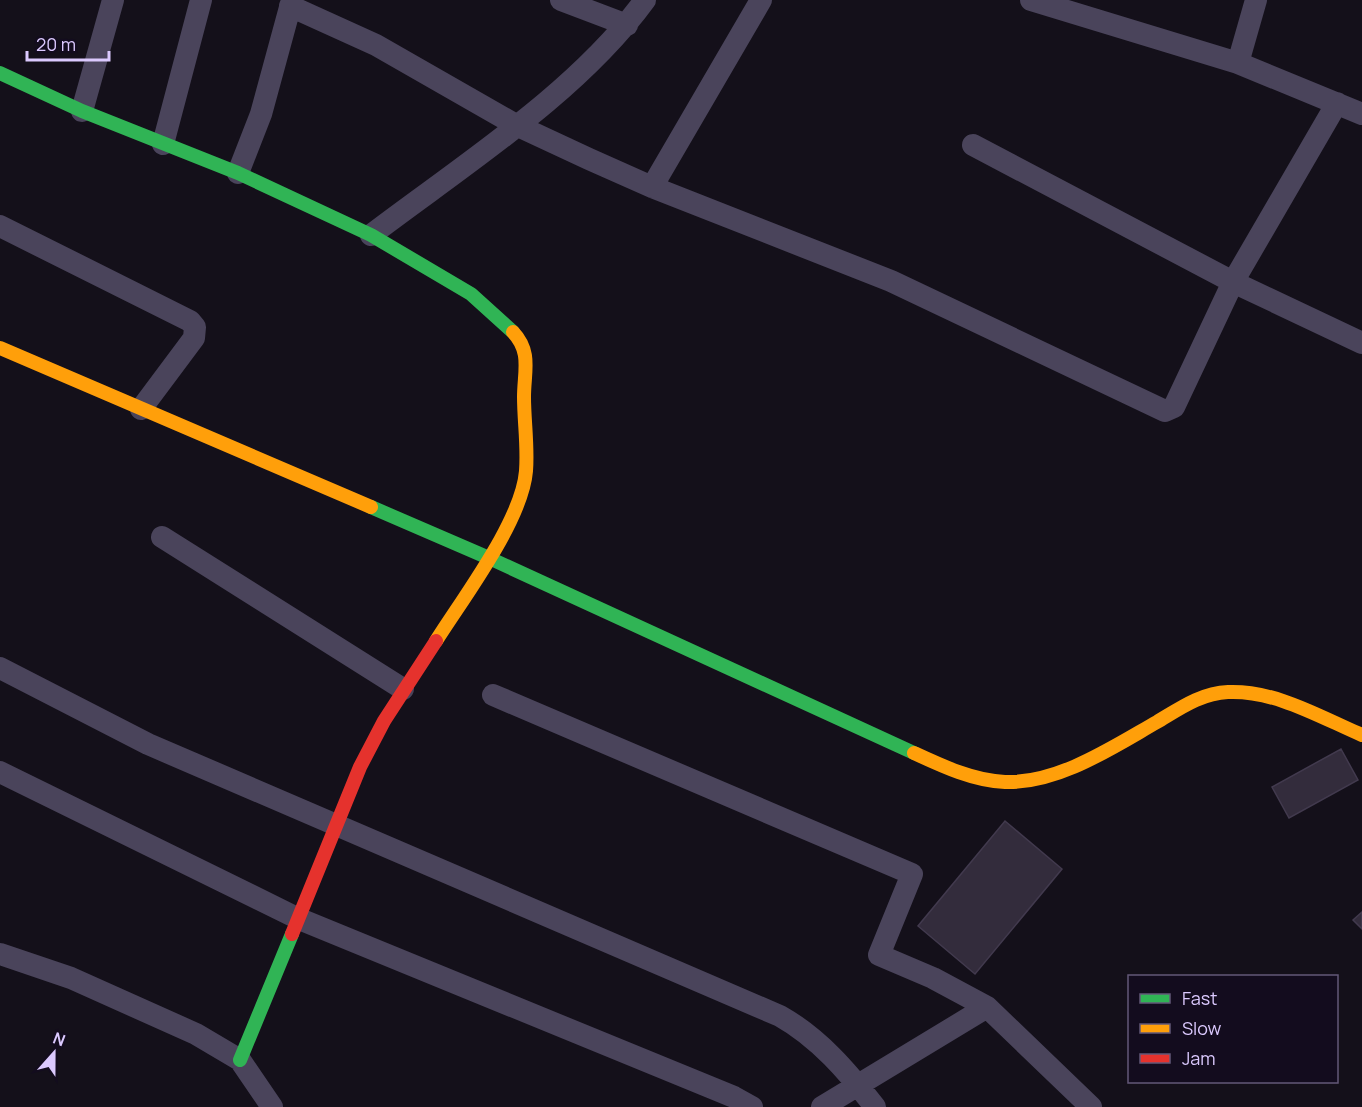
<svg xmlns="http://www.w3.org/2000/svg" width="1362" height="1107" viewBox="0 0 1362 1107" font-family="Manrope,sans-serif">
  <rect width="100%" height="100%" fill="#14101a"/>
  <!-- building -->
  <path fill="#332c3c" stroke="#423a4e" stroke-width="1.5" d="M1341 749 1358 780 1289 818 1272 787Z
    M1005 821 1062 869 975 974 918 926Z
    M1362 912V929L1353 920Z"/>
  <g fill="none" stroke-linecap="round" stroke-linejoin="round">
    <!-- street -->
    <path stroke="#4a445b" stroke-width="22" d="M561 0 627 25
      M1031 0 1238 63 1362 114
      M290 6 376 45 516 125 589 159 652 187 891 281 1165 411 1174 407 1233 282 1337 103
      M1238 63 1256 0
      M82 111 113 0
      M163 144 201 0
      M973 145 1233 282 1362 343
      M238 173 261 114 292 0
      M652 187 761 0
      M0 226 190 321 195 327 194 338 141 409
      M371 235C463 165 577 93 645 0
      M162 537 403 689
      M0 668 148 744 780 1016C819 1038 848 1072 875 1107
      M493 695 912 874 879 955 933 978 987 1007 1091 1107
      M0 772 297 918 734 1097 752 1107
      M0 954 71 978 196 1034 240 1060 272 1107
      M822 1107 987 1007"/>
    <!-- fast -->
    <path stroke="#30b455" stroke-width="14" d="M0 73 82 111 238 173 371 235 471 294 513 332
      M371 507 489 558 914 753
      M240 1060 292 934"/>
    <!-- slow -->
    <path stroke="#ff9f0a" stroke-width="14" d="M0 348 371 507
      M436 641C463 598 522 521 526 471 528 446 524 421 524 397 524 372 532 352 513 332
      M914 753C942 766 974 781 1005 782 1058 784 1113 747 1157 722 1179 709 1201 693 1228 692 1275 690 1320 717 1362 735"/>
    <!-- jam -->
    <path stroke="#e5322d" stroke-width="14" d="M292 934 360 767 384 721 436 641"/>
  </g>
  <!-- legend -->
  <rect x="1128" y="975" width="210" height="108" fill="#130c1e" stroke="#635878" stroke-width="1.5"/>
  <rect x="1140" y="994" width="30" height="9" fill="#30b455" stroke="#635878" stroke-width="1.5"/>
  <text x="1182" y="1005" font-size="18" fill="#dbc9fe">Fast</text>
  <rect x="1140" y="1024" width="30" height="9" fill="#ff9f0a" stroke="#635878" stroke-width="1.5"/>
  <text x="1182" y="1035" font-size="18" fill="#dbc9fe">Slow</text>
  <rect x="1140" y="1054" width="30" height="9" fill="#e5322d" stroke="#635878" stroke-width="1.5"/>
  <text x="1182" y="1065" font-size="18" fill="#dbc9fe">Jam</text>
  <!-- north arrow -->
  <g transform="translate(54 1053) rotate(21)" stroke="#130c1e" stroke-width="4.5" paint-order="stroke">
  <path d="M0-4.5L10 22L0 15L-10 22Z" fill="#dbc9fe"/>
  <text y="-9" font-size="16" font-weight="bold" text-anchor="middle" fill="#dbc9fe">N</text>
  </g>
  <!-- scale -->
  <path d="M27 51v9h82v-9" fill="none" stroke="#dbc9fe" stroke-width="3"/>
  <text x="36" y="51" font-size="18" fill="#dbc9fe" stroke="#130c1e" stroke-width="4.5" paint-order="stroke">20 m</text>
</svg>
